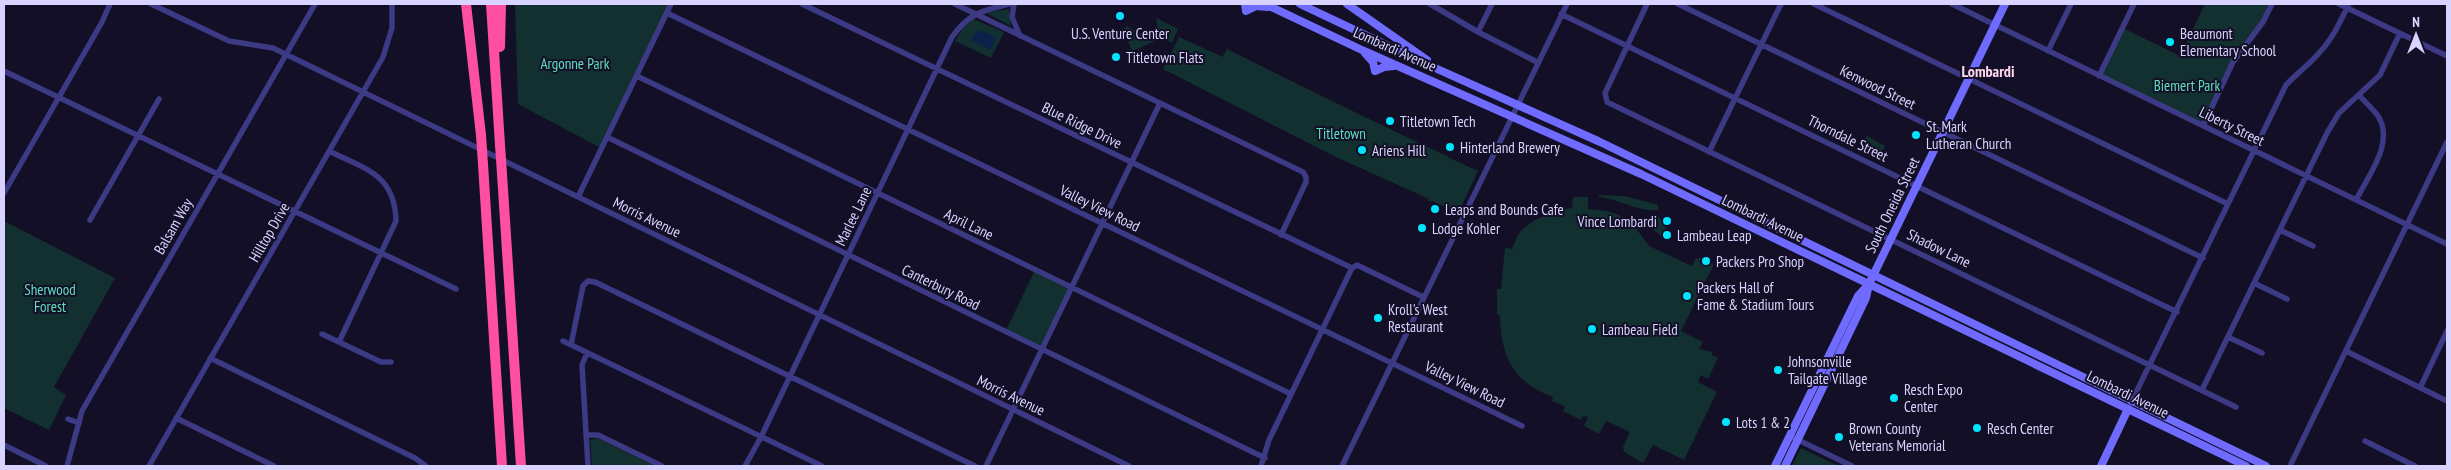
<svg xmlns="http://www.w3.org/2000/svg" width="2451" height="470" viewBox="0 0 2451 470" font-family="'PT Sans Narrow',sans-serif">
  <rect width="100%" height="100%" fill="#130f26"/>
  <!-- green -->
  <path fill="#12302f" d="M515 4H669L599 147 518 104Z
    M2205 4H2272L2233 62 2203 126 2099 76 2123 28 2180 56Z
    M1009 9 1011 26 988 14 990 12Z
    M1156 18 1178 29 1172 43 1159 37Z
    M973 19 1004 32 991 58 955 41 963 28Z
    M1126 26 1156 41 1132 51 1124 30Z
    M1179 37 1223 57 1227 49C1301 86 1377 123 1449 157L1448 159 1450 158 1478 171 1458 213 1432 201H1428L1429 199 1336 157 1163 69Z
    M1867 136 1885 146 1878 160 1860 151Z
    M1599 195 1625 196 1658 205V210C1638 212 1619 199 1599 197Z
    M1573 197H1588V209L1607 211 1619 215 1635 227 1649 246 1692 266 1696 258 1698 259 1700 257 1714 264 1681 331 1703 342 1699 349 1712 352V355L1718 358 1708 379 1701 375 1698 382 1717 392 1684 460 1653 445 1643 463 1624 452 1623 447 1630 432 1606 421 1599 434 1584 426 1588 417 1583 416 1581 420 1563 411 1565 406 1552 401 1553 397C1513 382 1501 357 1500 315H1497V289H1501L1505 247 1512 249C1514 244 1518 234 1520 232 1532 219 1553 211 1572 208Z
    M1658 216 1667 226 1662 237 1654 230 1647 218Z
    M4 221 115 278 54 387 66 395 49 430 4 408Z
    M1035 270 1072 288 1042 350 1005 332Z
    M597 438 653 465 654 466H592L590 440Z
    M1801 448 1838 466H1792Z"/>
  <!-- water -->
  <path fill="#0c2248" d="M980 30 996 37 991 50 972 41 974 34Z"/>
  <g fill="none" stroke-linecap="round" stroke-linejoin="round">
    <!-- street -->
    <path stroke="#3d3a85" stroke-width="5.5" d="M151 4 229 41 273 48 1129 466
      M802 4 1352 268
      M955 4 1303 172 1306 177V182L1281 235
      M1014 4 1012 17 1020 36
      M1430 4 1478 32 1537 62
      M1647 4 1605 93 1607 102 2236 407
      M1678 4 2203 258
      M1814 4 2228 204
      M1952 4 2447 244
      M2339 4 2447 56
      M667 13 1522 426
      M1561 14 2177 312
      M1478 32 1492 4
      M2048 51 2071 4
      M4 71 456 289
      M637 76 1291 394
      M2099 76 2134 4
      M2203 126 2233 62 2263 22 2272 4
      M607 137 1265 458
      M329 151C365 169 395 174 396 221L339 342
      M1709 152 1781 4
      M4 193 102 22 110 4
      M578 197 671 4
      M2356 200C2368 176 2395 143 2378 116 2373 109 2365 102 2359 95
      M90 220 159 99
      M2280 230 2313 246
      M1352 268 1357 265 1423 297
      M2254 283 2287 299
      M322 334 381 362H391
      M2228 337 2262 353
      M563 341 822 466
      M571 345 583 286 588 281 595 282 975 466
      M2346 351 2447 401
      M587 353 582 365 588 466
      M210 358 415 458 426 466
      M2420 388 2447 331
      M2202 390 2327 133 2339 113 2380 75 2400 33
      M2128 409 2286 85C2297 73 2310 64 2320 52 2333 38 2341 20 2349 4
      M176 418 274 466
      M68 419 79 423
      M586 435H598L662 466
      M1790 436 1852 466
      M2365 441 2415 466
      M4 445 46 466
      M67 466 82 411 315 4
      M149 466 383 57 392 28V4
      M745 466 761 437 952 37C969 13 982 11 1009 4
      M986 466 1160 103
      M1261 466 1269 440 1352 268
      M1342 466 1567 4
      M2290 466 2447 142"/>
    <!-- secondary -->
    <path stroke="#6f6bff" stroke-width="8" d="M1245 4 1246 11 1256 6 1268 7
      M1265 4 1364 51 1641 174 2246 466
      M1300 4 1435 68 1598 141 2266 466
      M1347 4 1427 60
      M1365 53 1373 62 1375 71 1384 67 1394 66
      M1775 466 1858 296 1869 284
      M1785 466 1866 298 1869 284 2005 4
      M2101 466 2128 409"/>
    <!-- highway -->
    <path stroke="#ff4fa3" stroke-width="10" d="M466 4 481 135
      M491 4 500 145
      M500 47 501 4
      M483 164 502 466
      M502 174 521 466"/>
    <!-- highway-bridge -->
    <path stroke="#ff4fa3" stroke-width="10" d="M481 135 483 164
      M500 145 502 174"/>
  </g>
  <!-- markers -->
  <g fill="#00e5ff" stroke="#130f26" stroke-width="2">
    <circle cx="1120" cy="16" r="5"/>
    <circle cx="2170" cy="42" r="5"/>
    <circle cx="1116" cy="57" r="5"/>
    <circle cx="1390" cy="121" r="5"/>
    <circle cx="1916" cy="135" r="5"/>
    <circle cx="1450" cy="147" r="5"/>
    <circle cx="1362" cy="150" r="5"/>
    <circle cx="1435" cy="209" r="5"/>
    <circle cx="1667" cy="221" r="5"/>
    <circle cx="1422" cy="228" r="5"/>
    <circle cx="1667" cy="235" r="5"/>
    <circle cx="1706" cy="261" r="5"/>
    <circle cx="1687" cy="296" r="5"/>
    <circle cx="1378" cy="318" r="5"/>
    <circle cx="1592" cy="329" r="5"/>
    <circle cx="1778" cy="370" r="5"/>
    <circle cx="1894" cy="398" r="5"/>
    <circle cx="1726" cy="422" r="5"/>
    <circle cx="1977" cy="428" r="5"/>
    <circle cx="1839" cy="437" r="5"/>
  </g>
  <g text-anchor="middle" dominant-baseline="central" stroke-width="4" stroke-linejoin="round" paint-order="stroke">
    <!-- poi labels -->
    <g font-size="15" fill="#d9d4ff" stroke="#130f26" text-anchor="start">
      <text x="1120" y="33" text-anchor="middle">U.S. Venture Center</text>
      <text x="2180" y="33">Beaumont<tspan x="2180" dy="17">Elementary School</tspan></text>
      <text x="1126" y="57">Titletown Flats</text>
      <text x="1400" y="121">Titletown Tech</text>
      <text x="1926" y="126">St. Mark<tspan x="1926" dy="17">Lutheran Church</tspan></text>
      <text x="1460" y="147">Hinterland Brewery</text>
      <text x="1372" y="150">Ariens Hill</text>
      <text x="1445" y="209">Leaps and Bounds Cafe</text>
      <text x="1657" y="221" text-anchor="end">Vince Lombardi</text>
      <text x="1432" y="228">Lodge Kohler</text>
      <text x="1677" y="235">Lambeau Leap</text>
      <text x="1716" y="261">Packers Pro Shop</text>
      <text x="1697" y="287">Packers Hall of<tspan x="1697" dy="17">Fame &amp; Stadium Tours</tspan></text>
      <text x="1388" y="309">Kroll's West<tspan x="1388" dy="17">Restaurant</tspan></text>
      <text x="1602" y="329">Lambeau Field</text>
      <text x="1788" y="361">Johnsonville<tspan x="1788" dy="17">Tailgate Village</tspan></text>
      <text x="1904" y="389">Resch Expo<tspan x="1904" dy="17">Center</tspan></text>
      <text x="1736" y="422">Lots 1 &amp; 2</text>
      <text x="1849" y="428">Brown County<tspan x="1849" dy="17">Veterans Memorial</tspan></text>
      <text x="1987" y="428">Resch Center</text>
    </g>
    <!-- street labels -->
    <g font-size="15" fill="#d9d4ff" stroke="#130f26">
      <text transform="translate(1395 49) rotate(24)">Lombardi Avenue</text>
      <text transform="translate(1878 87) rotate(26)">Kenwood Street</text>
      <text transform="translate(1082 125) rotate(26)">Blue Ridge Drive</text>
      <text transform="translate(2232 126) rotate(26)">Liberty Street</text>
      <text transform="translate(1848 138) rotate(26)">Thorndale Street</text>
      <text transform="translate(1892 205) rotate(-64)">South Oneida Street</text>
      <text transform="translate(1100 208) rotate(26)">Valley View Road</text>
      <text transform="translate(853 216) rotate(-64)">Marlee Lane</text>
      <text transform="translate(647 217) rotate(26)">Morris Avenue</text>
      <text transform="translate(1763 218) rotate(26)">Lombardi Avenue</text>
      <text transform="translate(969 224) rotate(26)">April Lane</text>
      <text transform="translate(173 226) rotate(-60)">Balsam Way</text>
      <text transform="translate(269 232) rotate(-60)">Hilltop Drive</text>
      <text transform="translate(1939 248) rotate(26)">Shadow Lane</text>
      <text transform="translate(941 287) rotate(26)">Canterbury Road</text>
      <text transform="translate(1465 384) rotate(26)">Valley View Road</text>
      <text transform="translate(2128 394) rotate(26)">Lombardi Avenue</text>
      <text transform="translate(1011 395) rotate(26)">Morris Avenue</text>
    </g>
    <!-- park labels -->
    <g font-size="15" fill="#5fe0c0" stroke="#130f26">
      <text x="575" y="63">Argonne Park</text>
      <text x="2187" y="85">Biemert Park</text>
      <text x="1341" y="133">Titletown</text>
      <text x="50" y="289">Sherwood<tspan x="50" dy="17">Forest</tspan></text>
    </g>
    <!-- neighbourhood labels -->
    <g font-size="16" font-weight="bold" fill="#ffd6f0" stroke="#130f26">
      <text x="1988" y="71">Lombardi</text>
    </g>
  </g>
  <!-- border -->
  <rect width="2451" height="470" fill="none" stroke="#d9d4ff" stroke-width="10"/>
  <!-- north arrow -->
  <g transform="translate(2416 35)" stroke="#130f26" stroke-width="4" paint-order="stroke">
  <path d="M0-4L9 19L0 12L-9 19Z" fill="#d9d4ff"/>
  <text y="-8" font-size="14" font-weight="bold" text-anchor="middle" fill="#d9d4ff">N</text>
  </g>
</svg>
